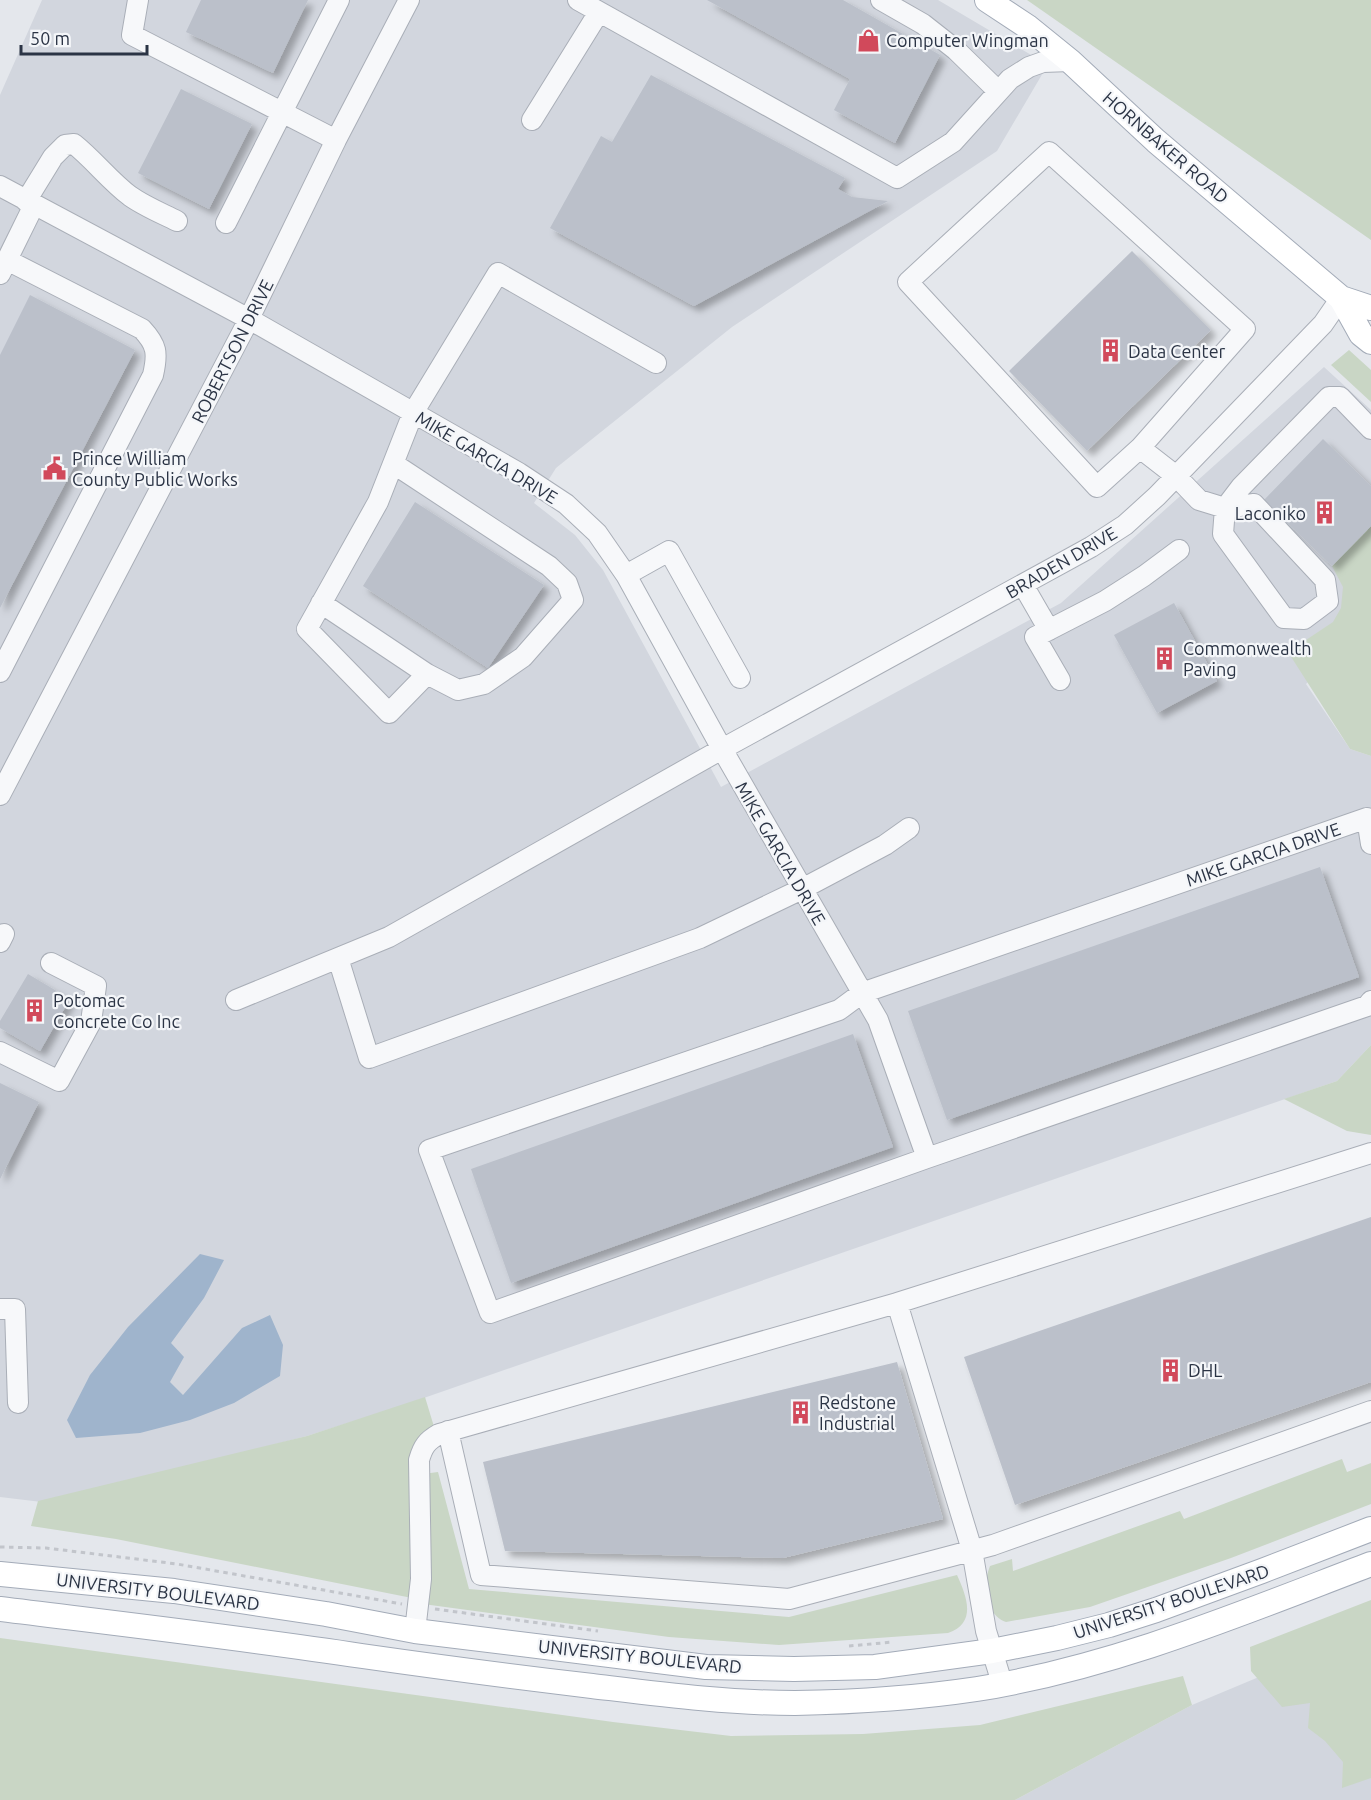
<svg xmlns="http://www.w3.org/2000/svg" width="1371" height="1800" viewBox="0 0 1371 1800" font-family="Ubuntu,sans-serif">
  <defs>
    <filter id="shadow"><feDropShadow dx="5.5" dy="5.5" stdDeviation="3" flood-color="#0004"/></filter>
  </defs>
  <rect width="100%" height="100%" fill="#e4e7ec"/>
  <!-- built -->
  <path fill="#d2d6de" d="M42 0H938L1043 62 1047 66 997 151 732 327 556 468 534 503 575 535 603 570 721 787 1061 603 1324 367 1371 410V619L1306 684 1350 749 1371 756V1045L1337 1081 395 1408 307 1436 50 1503 0 1497V95Z
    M1371 1630V1800H1015L1192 1705Z"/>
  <!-- green -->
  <path fill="#c9d6c5" d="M1027 0H1371V240Z
    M1349 350 1371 370V402L1331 365Z
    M1371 526V756L1350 749 1288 652 1333 622 1341 608 1343 587 1332 566Z
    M1371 1045V1135L1347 1131 1284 1099 1337 1081Z
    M425 1397 435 1430 423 1436 412 1598 116 1539 31 1526 38 1501 307 1436Z
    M1342 1459 1347 1472 1371 1463V1504L1231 1558 1090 1607 1006 1622C985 1614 982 1585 990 1566L1012 1559 1013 1571 1180 1511 1184 1519Z
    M438 1472 469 1589 789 1617 957 1575C967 1597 977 1623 948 1633L779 1645 669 1637 423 1604V1474Z
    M1371 1600V1778L1342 1788 1343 1762 1325 1741 1308 1728 1310 1703 1282 1707 1251 1671 1250 1647Z
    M0 1638 613 1722 731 1736 863 1734 980 1725 1183 1676 1192 1705 1015 1800H0Z"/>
  <!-- water -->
  <path fill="#9fb4cc" d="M200 1254 224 1260 204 1298 171 1343 184 1357 170 1382 183 1395 242 1328 270 1315 283 1345 280 1376 234 1403 190 1420 140 1433 76 1438 67 1420 90 1375 128 1327Z"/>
  <!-- building -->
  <path fill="#bbc0ca" filter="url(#shadow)" d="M201 0H308L273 73 186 32Z
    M707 0H843L940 55 895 143 834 110 850 79Z
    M651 75 845 178 838 189 852 197 888 201 694 306 550 228 601 136 612 142Z
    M181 89 252 124 209 209 138 173Z
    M1132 251 1211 330 1087 451 1009 371Z
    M30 295 135 350 0 608V355Z
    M1323 439 1371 486V526L1332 566 1264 500Z
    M415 502 544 585 488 668 363 586Z
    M1174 603 1217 681 1157 713 1114 635Z
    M1320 867 1359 977 947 1120 908 1011Z
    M28 974 70 999 40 1051 0 1028V1021Z
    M853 1034 893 1147 511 1283 471 1169Z
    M0 1083 39 1102 0 1179Z
    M1371 1217V1382L1015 1505 964 1357Z
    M897 1362 943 1519 783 1558 505 1551 483 1462Z"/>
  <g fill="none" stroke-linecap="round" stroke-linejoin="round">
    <defs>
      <path id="minor" d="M138 0 132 35 336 140
        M578 0 897 178 953 142 1010 79 1029 67 1043 62 1070 61
        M881 0 923 24 956 50 998 91
        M532 120 599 12
        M0 186 249 319 519 473 566 504 597 533 626 575 722 749 878 1020 927 1158
        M26 201 53 157 65 145 74 144C94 160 110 181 130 196 144 206 161 213 177 221
        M226 223 339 0
        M0 274 34 205
        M1140 448 1097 487 908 282 1049 152 1245 329 1140 448 1176 476 1199 500 1225 508 1254 504 1325 580 1328 601 1304 619 1284 618 1223 534 1225 508 1241 487 1329 397H1340L1371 429
        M394 464 549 566 567 583 573 600 523 657 484 684 458 690 427 674
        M626 575 669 551 740 678
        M1023 585 1049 630
        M321 603 427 674 389 713 307 629 378 502 413 413 498 273 656 363
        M0 672 153 375C158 353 157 345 142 329L7 260
        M1060 680 1035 637 1105 601 1144 576 1179 550
        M0 795 245 327 336 140 409 0
        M1371 844 1367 818 862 993 839 1010 429 1150 490 1313 927 1158 1367 1006 1371 1001
        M0 942 4 934
        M338 958 369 1058 700 938 802 889 885 845 909 828
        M236 1000 389 937 722 749 1091 547 1125 525 1157 496 1323 324 1341 298
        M0 1052 59 1081 91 1022 96 986 51 963
        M0 1309H15L18 1403
        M448 1431 481 1575 789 1599 993 1545 1371 1411
        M415 1631 421 1579 419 1460C423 1446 427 1441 439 1434L897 1303
        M1002 1683 986 1631 972 1550 897 1303 1371 1153"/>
      <path id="major" d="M987 0 1028 27 1070 61 1156 141 1341 298 1361 334 1371 342
        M1341 298 1371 308
        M0 1574 174 1591 326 1614 415 1631 706 1667 794 1669 875 1667 992 1651 1057 1638 1109 1625 1156 1610 1262 1571 1371 1529
        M0 1609C121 1624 242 1638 362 1656 439 1667 515 1677 592 1686 659 1694 727 1703 795 1703 855 1702 917 1698 977 1689 1114 1667 1242 1613 1371 1564"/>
    </defs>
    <!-- minor casing -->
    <use href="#minor" stroke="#a9aeb7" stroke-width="22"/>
    <!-- major casing -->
    <use href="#major" stroke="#a3abb8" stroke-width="26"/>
    <!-- path -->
    <path stroke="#c2c5cb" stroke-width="3" stroke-dasharray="4.5 4.5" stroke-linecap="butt" d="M0 1547 46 1548 177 1564 402 1604
      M435 1609 598 1631
      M849 1646 893 1642"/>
    <!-- minor -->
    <use href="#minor" stroke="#f7f8fa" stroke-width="20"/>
    <!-- major -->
    <use href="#major" stroke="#fff" stroke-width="24"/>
  </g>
  <!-- icons -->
  <defs>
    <symbol id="shop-bare" viewBox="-9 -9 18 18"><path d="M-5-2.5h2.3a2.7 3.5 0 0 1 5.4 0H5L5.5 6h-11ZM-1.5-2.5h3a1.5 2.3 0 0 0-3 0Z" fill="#d1495b" stroke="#f4f6f9" stroke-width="2.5" paint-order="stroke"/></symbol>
    <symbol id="building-bare" viewBox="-9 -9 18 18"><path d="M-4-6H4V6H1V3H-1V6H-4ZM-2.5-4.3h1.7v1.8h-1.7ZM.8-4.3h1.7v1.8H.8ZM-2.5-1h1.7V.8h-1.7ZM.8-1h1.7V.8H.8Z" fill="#d1495b" stroke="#f4f6f9" stroke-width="2.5" paint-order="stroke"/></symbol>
    <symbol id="civic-bare" viewBox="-9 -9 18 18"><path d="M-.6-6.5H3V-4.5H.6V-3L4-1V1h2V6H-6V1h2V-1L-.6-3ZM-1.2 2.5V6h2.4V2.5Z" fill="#d1495b" stroke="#f4f6f9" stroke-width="2.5" paint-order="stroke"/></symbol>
  </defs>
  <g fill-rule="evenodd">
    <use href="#shop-bare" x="852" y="24" width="33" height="33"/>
    <use href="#building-bare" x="1094" y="334" width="33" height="33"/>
    <use href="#civic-bare" x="38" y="452" width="33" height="33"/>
    <use href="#building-bare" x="1308" y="496" width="33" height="33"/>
    <use href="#building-bare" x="1148" y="642" width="33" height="33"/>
    <use href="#building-bare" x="18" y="994" width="33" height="33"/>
    <use href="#building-bare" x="1154" y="1354" width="33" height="33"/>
    <use href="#building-bare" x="784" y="1396" width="33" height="33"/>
  </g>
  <g text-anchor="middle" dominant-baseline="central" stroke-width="4.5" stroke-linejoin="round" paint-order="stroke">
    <!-- poi labels -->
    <g font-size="18" fill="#2b3445" stroke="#f4f6f9" text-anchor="start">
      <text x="886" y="40">Computer Wingman</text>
      <text x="1128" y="351">Data Center</text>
      <text x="72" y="458">Prince William<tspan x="72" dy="21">County Public Works</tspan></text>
      <text x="1306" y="513" text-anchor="end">Laconiko</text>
      <text x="1183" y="648">Commonwealth<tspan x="1183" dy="21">Paving</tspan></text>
      <text x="53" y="1000">Potomac<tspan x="53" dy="21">Concrete Co Inc</tspan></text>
      <text x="1188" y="1370">DHL</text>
      <text x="819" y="1402">Redstone<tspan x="819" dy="21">Industrial</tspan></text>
    </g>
    <!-- street labels -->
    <g font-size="18" fill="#2b3445" stroke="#f4f6f9">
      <text transform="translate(1166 147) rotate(41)">HORNBAKER ROAD</text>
      <text transform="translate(232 351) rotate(-63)">ROBERTSON DRIVE</text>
      <text transform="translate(487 457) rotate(31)">MIKE GARCIA DRIVE</text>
      <text transform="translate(1061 562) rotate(-30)">BRADEN DRIVE</text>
      <text transform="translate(781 853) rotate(60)">MIKE GARCIA DRIVE</text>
      <text transform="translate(1263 854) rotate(-19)">MIKE GARCIA DRIVE</text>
      <text transform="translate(158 1591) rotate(7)">UNIVERSITY BOULEVARD</text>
      <text transform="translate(1171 1601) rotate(-18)">UNIVERSITY BOULEVARD</text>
      <text transform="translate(640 1656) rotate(6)">UNIVERSITY BOULEVARD</text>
    </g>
  </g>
  <!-- scale -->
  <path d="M21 45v9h126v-9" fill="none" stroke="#2b3445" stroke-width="3"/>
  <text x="30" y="45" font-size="18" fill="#2b3445" stroke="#f4f6f9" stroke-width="4.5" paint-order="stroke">50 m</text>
</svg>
